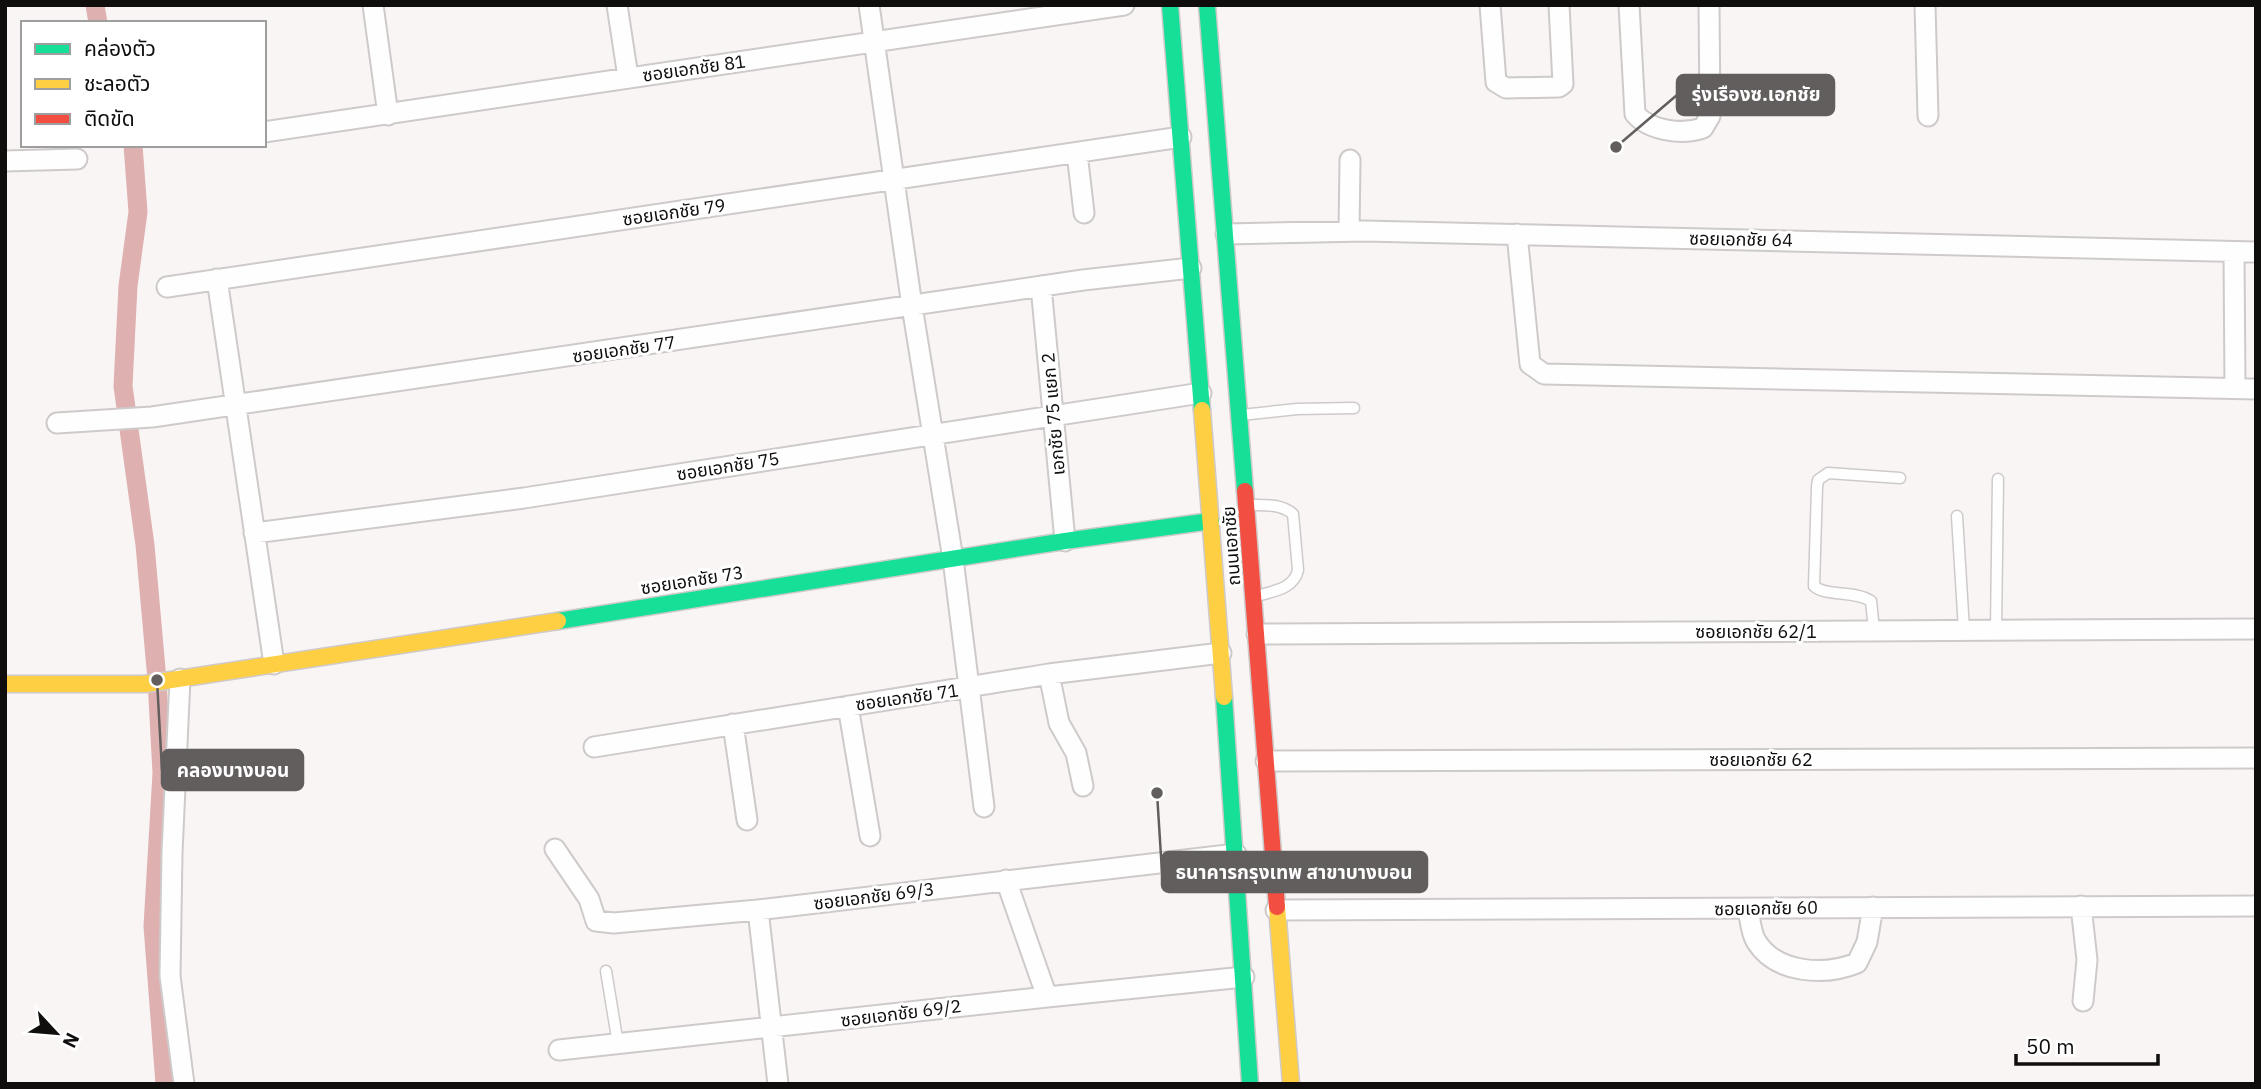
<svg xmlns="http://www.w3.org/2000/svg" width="2261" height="1089" viewBox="0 0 2261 1089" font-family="'IBM Plex Sans','Noto Sans Thai',sans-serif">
  <rect width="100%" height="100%" fill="#faf5f5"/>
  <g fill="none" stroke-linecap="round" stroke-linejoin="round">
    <!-- canal -->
    <path stroke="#deb1b0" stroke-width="19" d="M95 5 98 23
      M133 145 138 212 128 286 123 386 145 545 157 680 162 773 153 926 165 1084"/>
    <defs>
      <path id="lane" d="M1241 415 1297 409 1354 408
        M1252 505C1266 505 1281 504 1293 514L1298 570C1294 589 1273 591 1257 596
        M1957 516 1964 630
        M1874 630 1871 601C1854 590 1826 597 1814 586L1817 487 1818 480 1828 473 1900 478
        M1996 630 1998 479
        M606 971 618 1044"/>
      <path id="street" d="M373 5 388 115
        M617 5 628 77
        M869 5 912 306 953 559 984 807
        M1490 5 1496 82 1506 88 1559 87 1563 84 1559 5
        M1629 5 1635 114C1650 131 1682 135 1703 128L1710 116 1709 5
        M1925 5 1928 116
        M264 132 1124 5
        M1077 153 1084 213
        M5 161 77 159
        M1349 231 1350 160
        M1226 234 1364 231 2256 252
        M1517 234 1530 364 1544 374 2256 389
        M2234 252 2235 388
        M217 279 274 664
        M1041 286 1065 541
        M167 287 1181 137
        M57 423 152 417 1083 280 1191 268
        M254 533 524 498 1201 393
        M1257 634 2256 629
        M1049 674 1059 723 1076 753 1083 786
        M180 679 172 853 170 976 184 1084
        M848 706 870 836
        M733 724 747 820
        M594 747 1049 674 1221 653
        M1266 761 2256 758
        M555 849 589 899 596 921 614 923 758 910 1236 854
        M1006 880 1047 997
        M2081 906 2087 960 2083 1001
        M1748 909C1750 919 1751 933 1756 941 1776 974 1825 976 1857 963L1867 942 1873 907
        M758 910 778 1084
        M1276 910 2256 906
        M559 1050 1047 997 1244 977"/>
      <path id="fast" d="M1170 5 1202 410
        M1207 5 1245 491
        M558 621 1065 541 1211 521
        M1224 697 1250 1084"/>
      <path id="slow" d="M1202 410 1224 697
        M5 684H145L558 621
        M1277 907 1291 1084"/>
      <path id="jam" d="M1245 491 1277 907"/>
    </defs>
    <!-- lane casing -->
    <use href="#lane" stroke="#cfcaca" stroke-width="13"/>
    <!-- street casing -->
    <use href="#street" stroke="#cfcaca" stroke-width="23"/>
    <!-- fast casing -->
    <use href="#fast" stroke="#cfcaca" stroke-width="19"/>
    <!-- slow casing -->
    <use href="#slow" stroke="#cfcaca" stroke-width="19"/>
    <!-- jam casing -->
    <use href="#jam" stroke="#cfcaca" stroke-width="19"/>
    <!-- lane -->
    <use href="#lane" stroke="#fefefe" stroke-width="10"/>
    <!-- street -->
    <use href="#street" stroke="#fefefe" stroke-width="19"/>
    <!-- fast -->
    <use href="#fast" stroke="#16e098" stroke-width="16"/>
    <!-- slow -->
    <use href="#slow" stroke="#ffcf43" stroke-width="16"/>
    <!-- jam -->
    <use href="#jam" stroke="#f24e42" stroke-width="16"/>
  </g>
  <g text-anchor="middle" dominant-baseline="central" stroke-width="6" stroke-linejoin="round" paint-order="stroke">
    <!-- street labels -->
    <g font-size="18" fill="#100d0d" stroke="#fff">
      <text transform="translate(694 68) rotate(-8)">ซอยเอกชัย 81</text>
      <text transform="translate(674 212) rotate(-8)">ซอยเอกชัย 79</text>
      <text transform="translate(1741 239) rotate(1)">ซอยเอกชัย 64</text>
      <text transform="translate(624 349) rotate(-8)">ซอยเอกชัย 77</text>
      <text transform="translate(1053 414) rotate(-95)">เอกชัย 75 แยก 2</text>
      <text transform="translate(728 466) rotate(-9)">ซอยเอกชัย 75</text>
      <text transform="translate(1231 546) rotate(-94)">ถนนเอกชัย</text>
      <text transform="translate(692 580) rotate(-9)">ซอยเอกชัย 73</text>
      <text x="1756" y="631">ซอยเอกชัย 62/1</text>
      <text transform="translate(907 697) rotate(-8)">ซอยเอกชัย 71</text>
      <text x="1761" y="759">ซอยเอกชัย 62</text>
      <text transform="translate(874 896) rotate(-7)">ซอยเอกชัย 69/3</text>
      <text transform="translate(1766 908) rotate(-1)">ซอยเอกชัย 60</text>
      <text transform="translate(901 1013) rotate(-7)">ซอยเอกชัย 69/2</text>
    </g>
  </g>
  <!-- callouts -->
  <path fill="none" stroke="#625e5e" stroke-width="2.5" d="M1616 147L1677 95M157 680L162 770M1157 793L1162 872"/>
  <g fill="#625e5e" stroke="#fff" stroke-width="2.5">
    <circle cx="1616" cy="147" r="7"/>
    <circle cx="157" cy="680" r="7"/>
    <circle cx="1157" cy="793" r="7"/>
  </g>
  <g fill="#625e5e" stroke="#625e5e" stroke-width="2.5">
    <rect x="1677" y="75" width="157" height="40" rx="7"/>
    <rect x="162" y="750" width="141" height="40" rx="7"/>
    <rect x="1162" y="852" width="265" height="40" rx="7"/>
  </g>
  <g font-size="19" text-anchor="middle" font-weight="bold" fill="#fff">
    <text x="1756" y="101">รุ่งเรืองซ.เอกชัย</text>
    <text x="233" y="777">คลองบางบอน</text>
    <text x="1294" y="879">ธนาคารกรุงเทพ สาขาบางบอน</text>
  </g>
  <!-- border -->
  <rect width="2261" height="1089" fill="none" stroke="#100d0d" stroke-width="14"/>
  <!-- legend -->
  <rect x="21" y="21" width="245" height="126" fill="#ffffff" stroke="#9f9e9e" stroke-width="2"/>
  <rect x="35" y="44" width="35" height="10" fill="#16e098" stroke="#9f9e9e" stroke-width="2"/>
  <text x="84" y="56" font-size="21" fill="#100d0d">คล่องตัว</text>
  <rect x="35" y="79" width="35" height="10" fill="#ffcf43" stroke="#9f9e9e" stroke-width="2"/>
  <text x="84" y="91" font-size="21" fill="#100d0d">ชะลอตัว</text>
  <rect x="35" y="114" width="35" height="10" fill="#f24e42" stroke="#9f9e9e" stroke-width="2"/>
  <text x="84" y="126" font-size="21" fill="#100d0d">ติดขัด</text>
  <!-- north arrow -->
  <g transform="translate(56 1033) rotate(116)" stroke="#ffffff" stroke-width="5" paint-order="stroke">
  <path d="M0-5L12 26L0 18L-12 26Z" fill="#100d0d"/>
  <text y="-10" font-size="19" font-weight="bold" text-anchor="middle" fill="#100d0d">N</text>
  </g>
  <!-- scale -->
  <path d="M2016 1054v10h142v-10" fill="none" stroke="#100d0d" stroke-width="3.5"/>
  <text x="2026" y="1054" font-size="21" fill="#100d0d" stroke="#ffffff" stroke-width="5" paint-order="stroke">50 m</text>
</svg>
